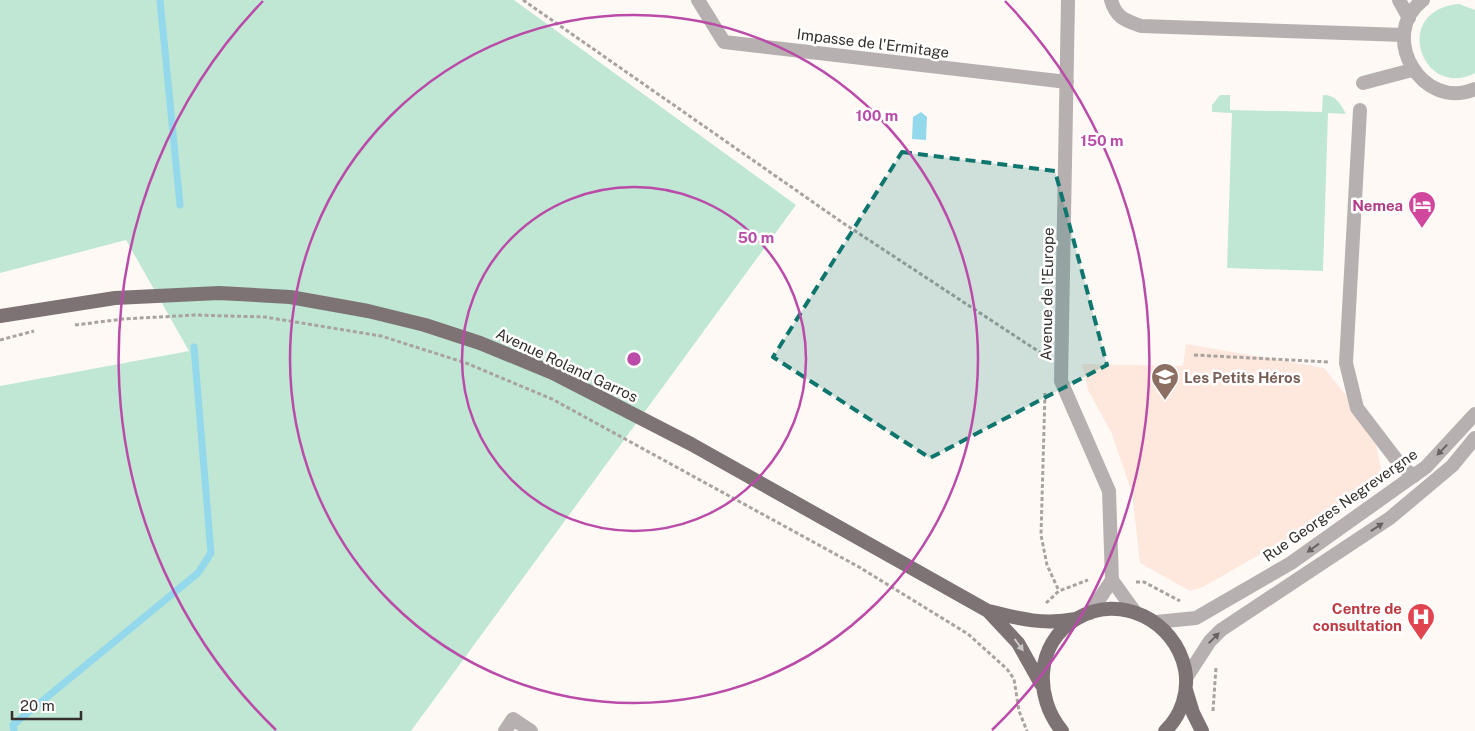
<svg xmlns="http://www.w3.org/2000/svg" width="1475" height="731" viewBox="0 0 1475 731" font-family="'Public Sans',sans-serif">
  <rect width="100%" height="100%" fill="#fff9f6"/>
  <!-- built -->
  <path fill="#fee8de" d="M1186 344 1324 368 1372 427 1381 468 1367 493 1203 587 1190 591 1140 563 1132 493 1112 434 1088 390 1082 364 1183 366Z"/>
  <!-- green -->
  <path fill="#bfe7d4" d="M0 0H514L796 205 411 731H0V386L189 351 126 240 0 273Z
    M1459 4 1475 10V73C1422 101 1390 10 1459 4Z
    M1220 95H1230V110L1322 112 1323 95C1336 95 1340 103 1346 114L1328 113 1323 271 1227 268 1232 113 1212 112V105Z"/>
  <!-- water -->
  <path fill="#94d8ec" d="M921 112 927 117 926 140 912 139 913 117Z"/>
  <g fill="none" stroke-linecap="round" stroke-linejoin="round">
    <!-- stream -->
    <path stroke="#94d8ec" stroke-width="7" d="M160 0 180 205
      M14 731 13 725 198 573 211 553 194 347"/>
    <!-- path -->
    <path stroke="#a9a3a0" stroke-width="3" stroke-dasharray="4 2.5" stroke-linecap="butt" d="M523 0 843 223 1044 355
      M75 325 123 319 195 315 265 317 381 336 466 363 552 399 859 567 968 634 1007 669 1014 679 1019 711 1027 731
      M0 340 34 331
      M1194 355 1329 362
      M1045 393 1041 535 1047 565 1059 591
      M1136 582H1144L1180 601
      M1046 603 1059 591 1088 580
      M1213 711 1216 667"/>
    <!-- service -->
    <path stroke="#b7b0b1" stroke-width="14" d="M1111 0C1116 18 1125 20 1141 26L1404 35
      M1399 0 1409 18
      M1363 83 1412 70
      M1360 110 1346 363 1357 408 1402 467 1414 476
      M505 731 513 719 531 731"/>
    <!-- minor -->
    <path stroke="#b7b0b1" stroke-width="14" d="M698 0 724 42 1067 82
      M1068 0 1061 381 1109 491 1112 580 1135 612
      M1423 0C1377 35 1422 112 1475 89
      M1090 613 1112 580
      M1156 622 1196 618 1291 563 1426 467 1475 414
      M1186 678 1210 641 1221 630 1390 518 1452 466 1475 438"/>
    <!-- primary -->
    <path stroke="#7e7374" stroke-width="14" d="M0 316 115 298 219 293 290 297 368 311 425 325 480 343 553 373 691 444 988 611C1020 619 1043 625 1076 619
      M988 611 1018 643 1041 684
      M1186 690 1193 713 1202 731
      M1062 731C1034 697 1035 644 1076 619 1120 592 1175 621 1185 669 1189 691 1182 715 1165 731"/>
  </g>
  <!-- one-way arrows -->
  <defs><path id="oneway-solid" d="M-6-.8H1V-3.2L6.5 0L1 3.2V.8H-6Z" transform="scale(1.25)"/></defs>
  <g fill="#686361">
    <use href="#oneway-solid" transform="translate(1442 450) rotate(134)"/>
    <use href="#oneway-solid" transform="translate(1377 527) rotate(-33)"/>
    <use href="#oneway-solid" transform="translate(1313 548) rotate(144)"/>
    <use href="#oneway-solid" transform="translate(1214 638) rotate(-45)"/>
  </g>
  <use fill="#cbc7c7" href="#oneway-solid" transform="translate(1019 645) rotate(54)"/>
  <!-- marked area -->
  <path fill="#0f766e" fill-opacity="0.2" stroke="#0f766e" stroke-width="4" stroke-dasharray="10 6" stroke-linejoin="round" d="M902 152 1055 171 1107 365 930 458 773 357Z"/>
  <!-- distance rings -->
  <g fill="none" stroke="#ba4ba8" stroke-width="2.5">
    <circle cx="634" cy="359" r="172"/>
    <circle cx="634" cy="359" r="344"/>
    <path d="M276 730A516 516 0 0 1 263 1M1005 1A516 516 0 0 1 992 730"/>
  </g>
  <!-- icons -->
  <defs>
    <symbol id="hotel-pin" viewBox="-11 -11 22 30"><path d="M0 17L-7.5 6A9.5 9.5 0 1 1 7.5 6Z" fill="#d1479c" stroke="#fff"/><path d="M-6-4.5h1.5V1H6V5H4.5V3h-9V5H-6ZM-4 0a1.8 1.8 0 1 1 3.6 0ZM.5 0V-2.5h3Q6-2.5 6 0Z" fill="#fff"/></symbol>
    <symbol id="school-pin" viewBox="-11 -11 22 30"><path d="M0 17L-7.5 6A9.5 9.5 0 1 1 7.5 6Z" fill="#8d6e63" stroke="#fff"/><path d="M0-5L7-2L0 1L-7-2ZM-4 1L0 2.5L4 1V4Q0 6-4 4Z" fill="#fff"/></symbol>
    <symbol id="hospital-pin" viewBox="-11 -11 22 30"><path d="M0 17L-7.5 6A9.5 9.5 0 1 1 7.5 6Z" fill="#e0444e" stroke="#fff"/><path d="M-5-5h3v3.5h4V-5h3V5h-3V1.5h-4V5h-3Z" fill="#fff"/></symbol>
  </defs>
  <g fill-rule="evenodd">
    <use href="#hotel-pin" x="1406" y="189" width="32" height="43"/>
    <use href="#school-pin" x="1149" y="361" width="32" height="43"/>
    <use href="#hospital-pin" x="1405" y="601" width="32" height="43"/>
  </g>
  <g text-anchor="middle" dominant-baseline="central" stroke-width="5" stroke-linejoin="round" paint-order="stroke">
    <!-- street labels -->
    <g font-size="15" fill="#342f2c" stroke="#fff">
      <text transform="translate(873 43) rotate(7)">Impasse de l'Ermitage</text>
      <text transform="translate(1047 294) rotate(-89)">Avenue de l'Europe</text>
      <text transform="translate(567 365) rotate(25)">Avenue Roland Garros</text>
      <text transform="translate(1340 505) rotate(-35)">Rue Georges Negrevergne</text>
    </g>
    <!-- hotel labels -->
    <g font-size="15" font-weight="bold" fill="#b23c85" stroke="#fff" text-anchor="end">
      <text x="1403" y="205">Nemea</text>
    </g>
    <!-- education labels -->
    <g font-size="15" font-weight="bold" fill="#785e54" stroke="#fff" text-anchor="start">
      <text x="1184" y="377">Les Petits Héros</text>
    </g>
    <!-- health labels -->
    <g font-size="15" font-weight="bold" fill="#be3a42" stroke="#fff" text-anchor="end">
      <text x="1402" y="608">Centre de<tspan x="1402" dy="17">consultation</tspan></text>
    </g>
  </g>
  <circle cx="634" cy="359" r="8" fill="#ba4ba8" stroke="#fff" stroke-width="2.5"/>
  <g font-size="15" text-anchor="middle" font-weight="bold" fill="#ba4ba8" stroke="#fff" stroke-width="5" stroke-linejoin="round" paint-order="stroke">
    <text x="877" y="121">100 m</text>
    <text x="1102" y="146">150 m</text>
    <text x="756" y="243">50 m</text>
  </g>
  <!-- scale -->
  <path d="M12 711v8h69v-8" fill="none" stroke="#342f2c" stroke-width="2.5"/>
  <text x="20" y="711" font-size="15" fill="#342f2c" stroke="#ffffff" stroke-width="4" paint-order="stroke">20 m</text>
</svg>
